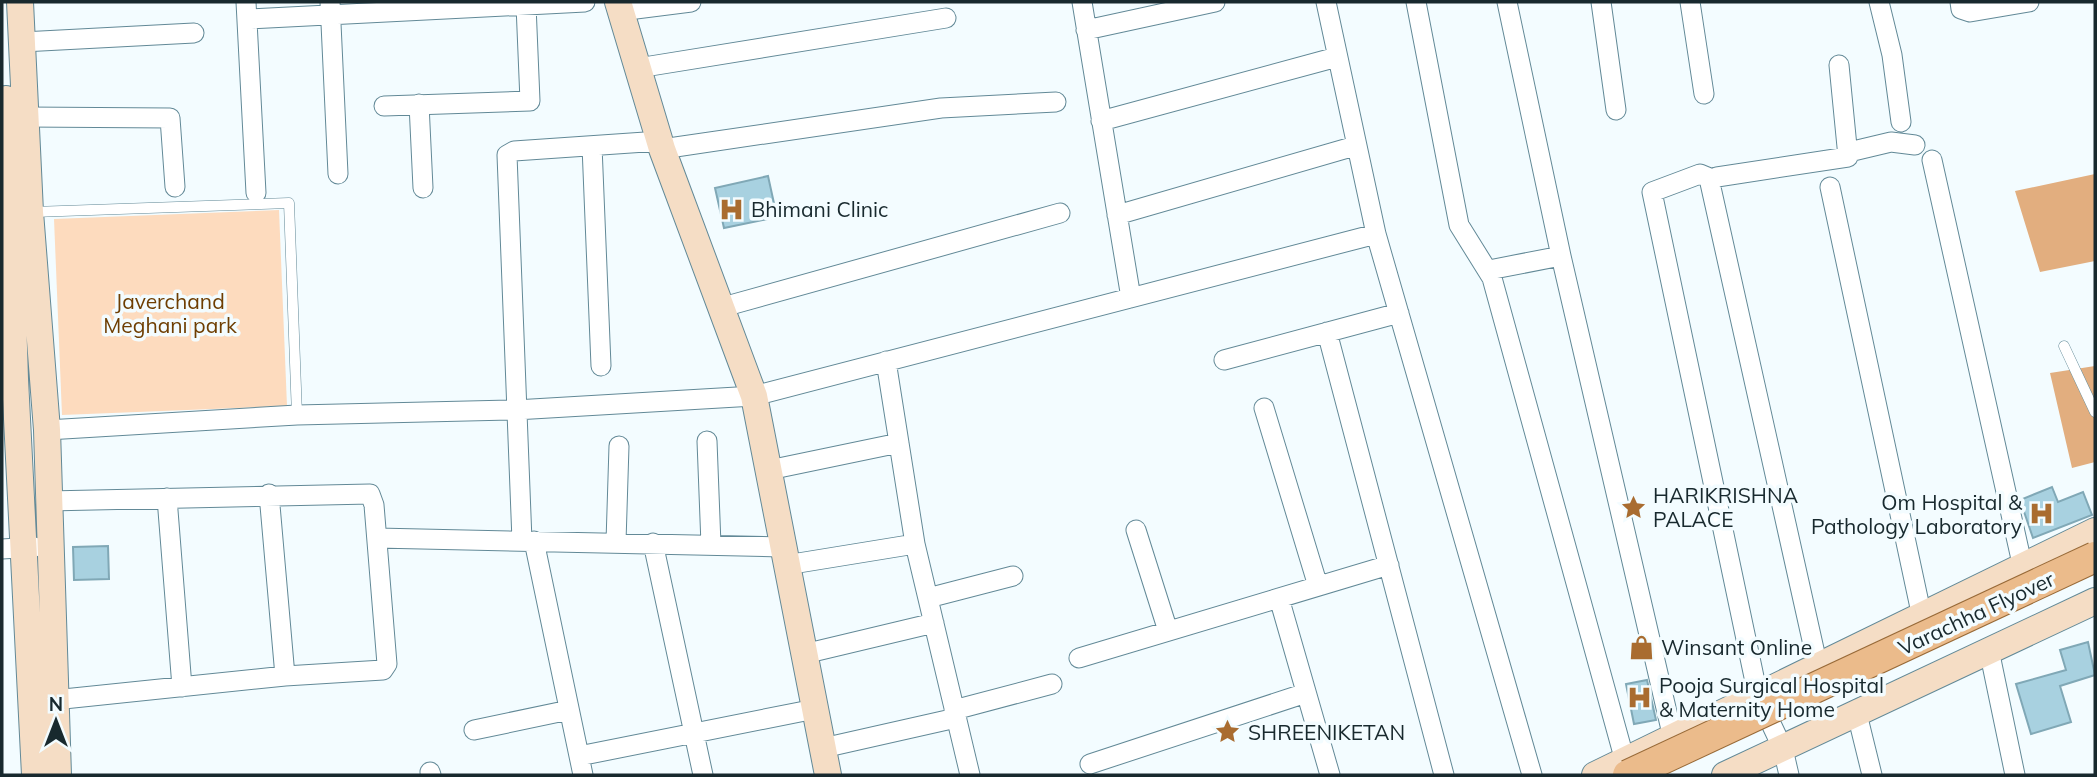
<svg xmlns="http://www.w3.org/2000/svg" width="2097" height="777" viewBox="0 0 2097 777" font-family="Mulish,sans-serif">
  <rect width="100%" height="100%" fill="#f3fcff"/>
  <!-- green -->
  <path fill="#fddbbe" d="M279 210 287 406 62 415 54 219Z"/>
  <!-- forest -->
  <path fill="#e2ae7f" d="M2095 174V261L2040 272 2015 191Z
    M2095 366V462L2072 468 2050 373Z"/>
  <!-- building -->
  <path fill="#a8d1e0" stroke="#80a8b6" stroke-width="2" d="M768 176 777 217 724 228 715 188Z
    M2052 487 2058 502 2083 492 2092 515 2033 538 2020 500Z
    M108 546 109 579 74 580 73 547Z
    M2088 642 2095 675 2060 686 2071 722 2031 734 2016 684 2066 670 2060 650Z
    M1647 680 1656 720 1634 724 1626 684Z"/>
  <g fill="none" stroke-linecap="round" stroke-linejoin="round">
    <defs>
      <path id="lane" d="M33 212 289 203 297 415
        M2064 346 2095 412"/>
      <path id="street" d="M246 2 256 193
        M330 2 338 174
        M1082 2 1131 298
        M1326 2 1376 234 1532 775
        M1416 2 1459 225 1492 278 1625 761
        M1507 2 1561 256 1673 738
        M1601 2 1616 110
        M1690 2 1704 94
        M1879 2 1892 55 1901 122
        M1960 2 1961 9 1970 12 2029 2
        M620 11 691 2
        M247 19 585 2
        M1086 30 1215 2
        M22 42 194 33
        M638 68 946 18
        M419 104 423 188
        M384 106 530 101 526 5
        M25 117 170 118 175 187
        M1101 121 1337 57
        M592 146 601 366
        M662 149 941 108 1056 102
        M1849 152 1891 142 1915 145
        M1932 160 2023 568
        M1712 179 1700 174 1652 192 1758 696 1783 749 1789 775
        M1830 187 1922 617
        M1117 215 1355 146
        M1489 270 1561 256
        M723 307 1060 213
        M1327 332 1444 775
        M1224 360 1399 313
        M886 361 915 544 970 775
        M1264 408 1318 586
        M47 430 297 415 515 410 754 396 1376 234
        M707 441 711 545
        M769 470 899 443
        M269 494 285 676
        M167 498 182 687
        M48 501 370 494 374 505 387 664 383 670 285 676 54 700
        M1136 530 1168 631
        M377 538 782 547
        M522 541 507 155 514 151 660 141
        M534 541 583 775
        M616 542 619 446
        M653 543 703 775
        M2 549 34 547
        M786 565 915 544
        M928 598 1013 576
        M1279 598 1330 775
        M1989 650 2015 775
        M804 654 934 623
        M1079 658 1389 565
        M1818 667 1710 183 1717 177 1848 157 1839 65
        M954 710 1052 684
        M1857 714 1872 775
        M474 730 569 710
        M823 748 956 718
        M579 756 815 709
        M1090 764 1306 693
        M430 772 431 775"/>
      <path id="secondary" d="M20 2 30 212 47 430 58 775
        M618 2 662 149 754 396 828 775
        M6 99 15 379 35 775
        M1595 775 2095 531
        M1725 775 2095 601"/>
    </defs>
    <!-- lane casing -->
    <use href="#lane" stroke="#628997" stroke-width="11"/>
    <!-- street casing -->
    <use href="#street" stroke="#628997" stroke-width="21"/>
    <!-- secondary casing -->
    <use href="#secondary" stroke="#628997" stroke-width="28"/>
    <!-- lane -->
    <use href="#lane" stroke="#fff" stroke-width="10"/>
    <!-- street -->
    <use href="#street" stroke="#fff" stroke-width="19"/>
    <!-- secondary -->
    <use href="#secondary" stroke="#f5ddc5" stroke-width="26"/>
    <defs>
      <path id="primary-bridge" d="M1628 775 2095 557"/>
    </defs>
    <!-- primary-bridge casing -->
    <use href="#primary-bridge" stroke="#986a38" stroke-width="32" stroke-linecap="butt"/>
    <!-- primary-bridge -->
    <use href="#primary-bridge" stroke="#ebbb8b" stroke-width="30"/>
  </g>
  <!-- icons -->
  <defs>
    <symbol id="hospital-bare" viewBox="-9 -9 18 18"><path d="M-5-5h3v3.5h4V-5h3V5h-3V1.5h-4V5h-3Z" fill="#a96c30" stroke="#f3fcff" stroke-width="2.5" paint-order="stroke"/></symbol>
    <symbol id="sight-bare" viewBox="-9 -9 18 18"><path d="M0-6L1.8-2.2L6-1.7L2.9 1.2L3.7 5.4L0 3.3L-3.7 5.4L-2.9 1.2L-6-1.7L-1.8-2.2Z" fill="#a96c30" stroke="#f3fcff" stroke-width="2.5" paint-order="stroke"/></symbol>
    <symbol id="shop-bare" viewBox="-9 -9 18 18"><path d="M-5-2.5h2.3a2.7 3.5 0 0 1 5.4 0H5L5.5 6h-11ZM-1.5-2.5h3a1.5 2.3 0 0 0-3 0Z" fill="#a96c30" stroke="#f3fcff" stroke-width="2.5" paint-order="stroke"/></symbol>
  </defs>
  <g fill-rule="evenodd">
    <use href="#hospital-bare" x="714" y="192" width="35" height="35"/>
    <use href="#sight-bare" x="1616" y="490" width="35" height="35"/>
    <use href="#hospital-bare" x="2024" y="496" width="35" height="35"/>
    <use href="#shop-bare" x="1624" y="630" width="35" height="35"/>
    <use href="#hospital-bare" x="1622" y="680" width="35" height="35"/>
    <use href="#sight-bare" x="1210" y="714" width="35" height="35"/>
  </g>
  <g text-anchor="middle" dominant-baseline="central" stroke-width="7" stroke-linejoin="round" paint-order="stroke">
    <!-- poi labels -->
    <g font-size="21" fill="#18292e" stroke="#f3fcff" text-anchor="start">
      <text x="751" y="209">Bhimani Clinic</text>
      <text x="1653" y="495">HARIKRISHNA<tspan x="1653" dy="24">PALACE</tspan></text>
      <text x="2022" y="502" text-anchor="end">Om Hospital &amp;<tspan x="2022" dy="24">Pathology Laboratory</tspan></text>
      <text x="1661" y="647">Winsant Online</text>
      <text x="1659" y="685">Pooja Surgical Hospital<tspan x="1659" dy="24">&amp; Maternity Home</tspan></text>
      <text x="1248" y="732">SHREENIKETAN</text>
    </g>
    <!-- park labels -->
    <g font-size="21" fill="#6e3e02" stroke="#f3fcff">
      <text x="170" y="301">Javerchand<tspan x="170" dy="24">Meghani park</tspan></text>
    </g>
    <!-- street labels -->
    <g font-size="21" fill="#18292e" stroke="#f3fcff">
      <text transform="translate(1976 613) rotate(-25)">Varachha Flyover</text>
    </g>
  </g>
  <!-- border -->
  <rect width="2097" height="777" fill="none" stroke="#18292e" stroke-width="7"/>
  <!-- north arrow -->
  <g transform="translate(56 721)" stroke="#f3fcff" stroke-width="5" paint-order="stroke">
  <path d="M0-5L12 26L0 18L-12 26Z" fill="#18292e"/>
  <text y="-10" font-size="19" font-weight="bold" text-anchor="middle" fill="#18292e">N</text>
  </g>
</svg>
